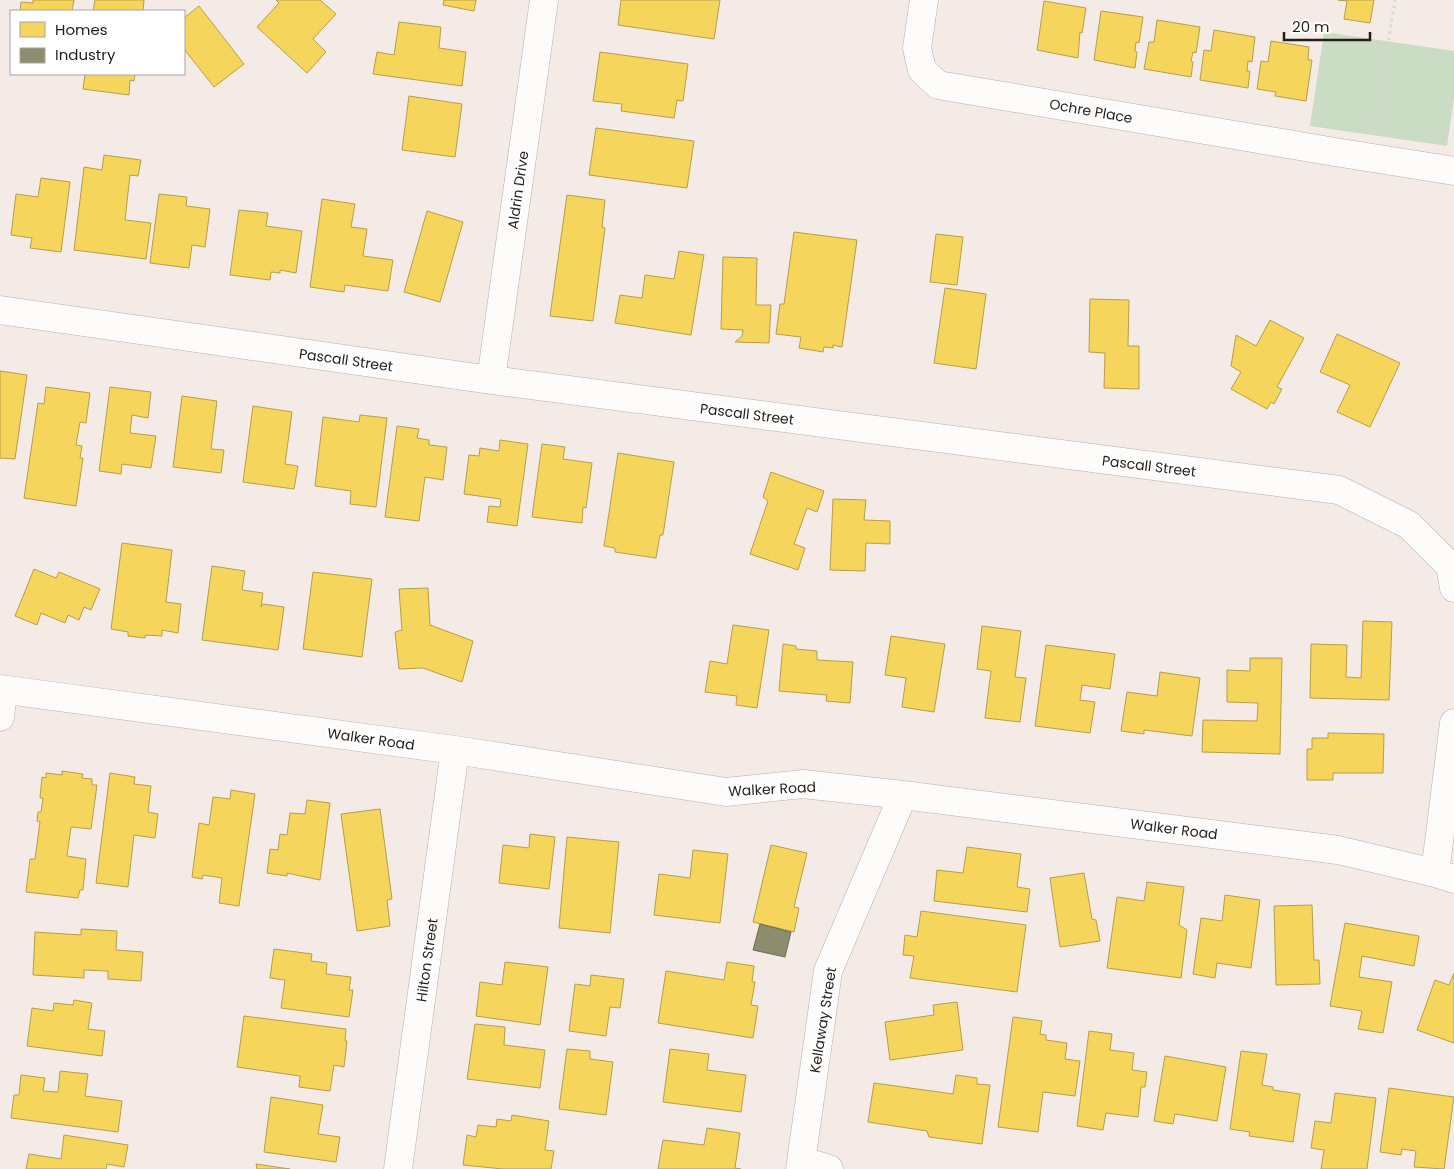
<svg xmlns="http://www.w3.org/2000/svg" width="1454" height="1169" viewBox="0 0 1454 1169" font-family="Poppins,sans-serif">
  <rect width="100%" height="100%" fill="#f5ebe6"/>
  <!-- green -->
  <path fill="#caddc4" d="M1324 32 1454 51V98L1447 146 1310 126Z"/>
  <!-- homes -->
  <path fill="#f6d55c" stroke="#b79e48" d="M33 0H74L72 11H20L21 2 33 3Z
    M95 0H144L143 11H93Z
    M276 0H320L336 14 313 39 326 52 307 73 257 27 279 3Z
    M444 0H476L474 11 443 5Z
    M621 0H720L714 39 618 25Z
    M1338 0H1374L1370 23 1344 19 1347 1Z
    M1044 1 1086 8 1082 33 1080 32 1078 58 1037 50Z
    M199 6 244 64 214 87 184 49V18Z
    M1101 11 1143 17 1139 43 1136 42 1135 51 1137 52 1135 68 1094 60Z
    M1157 20 1200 27 1196 53 1193 52 1191 61 1193 62 1191 77 1144 69 1149 42H1154Z
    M399 22 441 27 439 48 466 52 462 86 373 74 377 52 394 55Z
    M1214 30 1255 37 1252 62 1248 61 1247 71H1250L1248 88 1200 80 1204 50 1211 51Z
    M1271 41 1309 47 1308 60H1312L1306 101 1275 96 1276 92 1257 89 1261 61 1268 62Z
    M600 52 688 64 683 101 677 100 674 118 621 111 622 104 593 101Z
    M85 74H135L134 81 130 80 129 95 83 89Z
    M409 96 462 104 455 157 402 150Z
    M596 128 694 141 687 188 589 175Z
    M104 155 141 160 138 176 130 175 125 220 151 223 146 259 74 250 84 167 102 170Z
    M41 178 70 182 61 252 30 248 32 238 11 235 16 194 38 197Z
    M159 194 187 197 186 206 210 209 205 247 192 245 189 268 150 263Z
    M567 195 605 200 602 227 605 228 593 321 550 316Z
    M322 199 355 204 351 227 367 229 363 256 393 260 388 291 345 285 344 292 310 287Z
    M239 210 268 213 266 226 302 231 296 273 280 270V273L271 272 270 280 230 275Z
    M427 211 463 222 440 302 404 292Z
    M794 232 857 240 842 347 833 345V348L824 347 823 352 799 348 801 337 776 334 780 304H784Z
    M936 234 963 237 957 285 930 282Z
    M679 251 704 255 691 335 615 323 620 295 642 298 645 275 674 279Z
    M723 257 757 258 756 305H771L769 343 735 342 742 336 743 330 721 329Z
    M945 288 986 294 976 369 934 363Z
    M1090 299 1129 300 1128 346H1139V389L1104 388 1105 353 1089 352Z
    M1270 320 1304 338 1277 387 1282 389 1274 404 1271 402 1267 409 1231 389 1241 372 1231 366 1236 335 1256 346Z
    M1337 334 1400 363 1370 427 1337 412 1350 385 1320 372Z
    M0 371 27 375 15 459 0 458Z
    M46 387 90 393 86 423 80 422 76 445 82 446 80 458H83L76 506 24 498 38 403 44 404Z
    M110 387 151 392 148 418 132 415 130 433 156 436 151 468 122 464 121 474 99 471Z
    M182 396 217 401 211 449 224 450 221 473 173 467Z
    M253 406 292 412 285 464 298 466 294 489 243 482Z
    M360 415 387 418 376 507 350 504 351 491 315 486 323 417 359 422Z
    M397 426 419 429 417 438 429 440V445L447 447 443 480 425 477 419 521 385 517Z
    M500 440 528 444 517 526 487 522 489 506 500 507 501 499 464 494 469 455 479 456 480 448 499 451Z
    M542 444 565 447 563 459 592 463 586 508 583 507 582 523 532 517Z
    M618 453 674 462 663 535H660L656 558 615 552V548L604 546Z
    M771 472 824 491 817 512 807 508 794 544 805 548 798 570 750 554 768 501 763 497Z
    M833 499 866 500 864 520 890 521V544L866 543 865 571 830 570Z
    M122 543 172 550 166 602 181 604 178 633 162 630V636L145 635V638L128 636V632L111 629Z
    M212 566 245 571 242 590 263 593 261 607 263 604 284 607 278 650 202 640Z
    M34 569 56 578 59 572 100 589 91 610 84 607 79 620 68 615 65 623 41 613 37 625 15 616Z
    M313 572 372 579 362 657 303 649Z
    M428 588 430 625 473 641 462 682 423 668 399 669 395 632 402 630 399 589Z
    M1363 621 1392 622 1389 700 1310 698 1311 644 1347 645 1346 677 1361 678Z
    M733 625 769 630 757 708 736 705 737 696 705 692 710 661 727 664Z
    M982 626 1021 631 1015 677 1026 678 1020 722 985 718 991 671 977 669Z
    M891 636 945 644 934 712 902 707 906 678 885 675Z
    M783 644 796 646V649L817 651V660L853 662 850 703 826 701 827 695 779 691Z
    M1046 645 1115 654 1110 689 1082 685 1080 700 1095 702 1090 733 1035 726Z
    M1250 658H1282L1280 754 1202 752 1203 720 1257 721 1258 703 1227 702V670L1250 671Z
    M1160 672 1200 678 1192 736 1144 730V734L1121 731 1127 692 1157 696Z
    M1328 733 1384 734 1383 773H1333V780H1307V749H1312V738H1328Z
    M62 771 83 774 82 778 92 779V785H97L91 829 71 827 67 856 86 859 83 890H80L78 898 26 892 30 859H35L40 822 37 821 38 812H41L43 798H40L42 777 46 778V773L62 775Z
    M110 773 135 777 134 784 151 786 148 812 158 814 155 838 134 835 128 887 96 883Z
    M231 790 255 794 239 906 219 903 222 878 203 875 202 879 192 877 199 823 209 825 213 797 230 799Z
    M307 800 330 803 320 880 287 873V876L267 873 270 849 278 850 280 834 287 835 290 813 305 814Z
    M380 809 392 899 387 900 390 926 357 931 341 814Z
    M530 834 555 837 549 889 499 883 503 845 529 848Z
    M567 837 619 842 610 933 559 928Z
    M771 845 807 853 794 907 799 908 794 932 753 922Z
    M967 847 1021 854 1017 887 1030 889 1027 912 934 901 937 870 963 873Z
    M693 850 728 854 720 923 654 915 659 874 690 878Z
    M1084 873 1092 919 1096 920 1100 941 1060 947 1050 878Z
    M1147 882 1184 887 1179 925 1187 930 1181 978 1107 968 1117 897 1144 901Z
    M1225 895 1260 900 1251 968 1217 963 1215 978 1193 974 1201 918 1222 921Z
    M1312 905 1314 960H1319L1320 984 1276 985 1274 906Z
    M921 911 1026 925 1017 992 910 978 914 956 903 955 905 935 917 937Z
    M1345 923 1419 936 1414 966 1362 956 1359 977 1392 982 1383 1033 1358 1029 1362 1011 1330 1006Z
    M81 929 117 931 116 950 143 952 141 981 108 979V971L84 970V978L33 975 35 932 81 935Z
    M274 949 312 954 311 961 327 963 326 974 351 977 349 990H353L349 1017 281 1008 285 980 270 978Z
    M505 962 548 967 540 1025 476 1016 480 982 502 985Z
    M727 962 754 966 752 982H755L751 1005 758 1006 753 1038 658 1023 666 971 724 980Z
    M1454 973V1043L1417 1030 1435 980 1449 985Z
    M591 975 624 979 620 1008 610 1007 606 1036 569 1031 575 984 590 986Z
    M74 1000 92 1003 88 1029 105 1031 102 1056 27 1046 32 1008 53 1011 54 1003 73 1005Z
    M957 1002 963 1050 890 1060 885 1022 934 1015 933 1005Z
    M244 1016 346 1029 345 1041H347L344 1067 334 1065 330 1091 299 1087 300 1076 237 1067Z
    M1013 1017 1042 1021 1040 1034 1046 1035V1040L1067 1043 1065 1059 1080 1061 1075 1096 1043 1092 1038 1132 998 1127Z
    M475 1024 505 1027 504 1045 545 1050 540 1088 467 1079Z
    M1089 1031 1112 1034 1110 1050 1134 1053 1132 1070 1147 1072 1145 1087H1141L1138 1117 1106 1113 1103 1130 1077 1126Z
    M567 1049 590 1051V1059L613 1062 606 1115 559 1109Z
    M670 1049 709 1054 707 1070 746 1075 741 1112 663 1102Z
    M1241 1051 1267 1054 1262 1085 1273 1087V1090L1300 1094 1293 1142 1249 1136 1250 1132 1230 1129Z
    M1165 1056 1226 1067 1217 1121 1175 1114 1173 1124 1154 1121Z
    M60 1071 88 1074 85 1096 122 1101 118 1132 11 1118 14 1095H19L21 1075 45 1078 43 1091 58 1092Z
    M956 1075 977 1078V1084L990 1085 982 1144 929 1137 927 1131 868 1122 874 1083 953 1094Z
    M1389 1088 1454 1097 1444 1169 1414 1167 1416 1151 1402 1149 1401 1155 1380 1152Z
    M1335 1093 1376 1098 1367 1169H1321L1324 1150 1311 1148 1315 1121 1331 1123Z
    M271 1097 323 1105 318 1134 340 1137 336 1162 264 1152Z
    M512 1115 549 1121 545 1150 554 1151 551 1169H503L463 1165 467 1135 476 1137 478 1125 496 1127 497 1119 511 1121Z
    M707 1128 740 1133 735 1168 741 1169H658L663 1140 704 1145Z
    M64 1135 128 1145 124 1167 107 1164 106 1169H26L29 1154 61 1159Z
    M256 1164 290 1169H257Z"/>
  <!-- industry -->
  <path fill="#8c8c6e" stroke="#6d6b55" d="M760 924 791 932 785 957 753 950Z"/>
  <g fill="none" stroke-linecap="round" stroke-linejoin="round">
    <defs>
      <path id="minor" d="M924 0 917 48 922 70 938 85 1335 152 1454 171
        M0 310 491 380 1339 490 1409 525 1450 566 1454 588
        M491 380 544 0
        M0 689 455 750 726 792 803 784 903 795 1338 850 1435 873 1454 879
        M0 717 3 690
        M1435 873 1454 723
        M802 1161 829 1169
        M398 1169 455 750
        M800 1169 828 971 903 795"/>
    </defs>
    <!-- minor casing -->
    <use href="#minor" stroke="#b6aeab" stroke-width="29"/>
    <!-- path -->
    <path stroke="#d9d6d4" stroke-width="3" stroke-dasharray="2.5 4" stroke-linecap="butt" d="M1374 130 1395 0"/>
    <!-- minor -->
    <use href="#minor" stroke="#fefcfb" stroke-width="28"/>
  </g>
  <g text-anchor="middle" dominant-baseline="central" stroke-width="5" stroke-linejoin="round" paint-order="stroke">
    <!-- street labels -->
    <g font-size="14" fill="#241e1b" stroke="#fff">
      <text transform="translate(1091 111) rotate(10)">Ochre Place</text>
      <text transform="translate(518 190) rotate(-82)">Aldrin Drive</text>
      <text transform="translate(346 360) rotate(8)">Pascall Street</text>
      <text transform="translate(747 414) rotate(7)">Pascall Street</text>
      <text transform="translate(1149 466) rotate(7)">Pascall Street</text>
      <text transform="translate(371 739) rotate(8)">Walker Road</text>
      <text transform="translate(772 789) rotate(-3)">Walker Road</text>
      <text transform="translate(1174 829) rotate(7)">Walker Road</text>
      <text transform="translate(427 960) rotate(-82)">Hilton Street</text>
      <text transform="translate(823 1020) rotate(-81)">Kellaway Street</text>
    </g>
  </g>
  <!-- legend -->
  <rect x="10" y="10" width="175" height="65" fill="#ffffff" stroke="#a7a5a4"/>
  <rect x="20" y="22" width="25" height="15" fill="#f6d55c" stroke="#a7a5a4"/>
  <text x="55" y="35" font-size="15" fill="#241e1b">Homes</text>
  <rect x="20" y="48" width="25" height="15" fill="#8c8c6e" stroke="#a7a5a4"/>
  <text x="55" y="60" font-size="15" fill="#241e1b">Industry</text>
  <!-- scale -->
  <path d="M1284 32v8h86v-8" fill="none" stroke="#241e1b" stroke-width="2.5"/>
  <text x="1292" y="32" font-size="15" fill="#241e1b" stroke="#ffffff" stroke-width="4" paint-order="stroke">20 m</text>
</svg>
